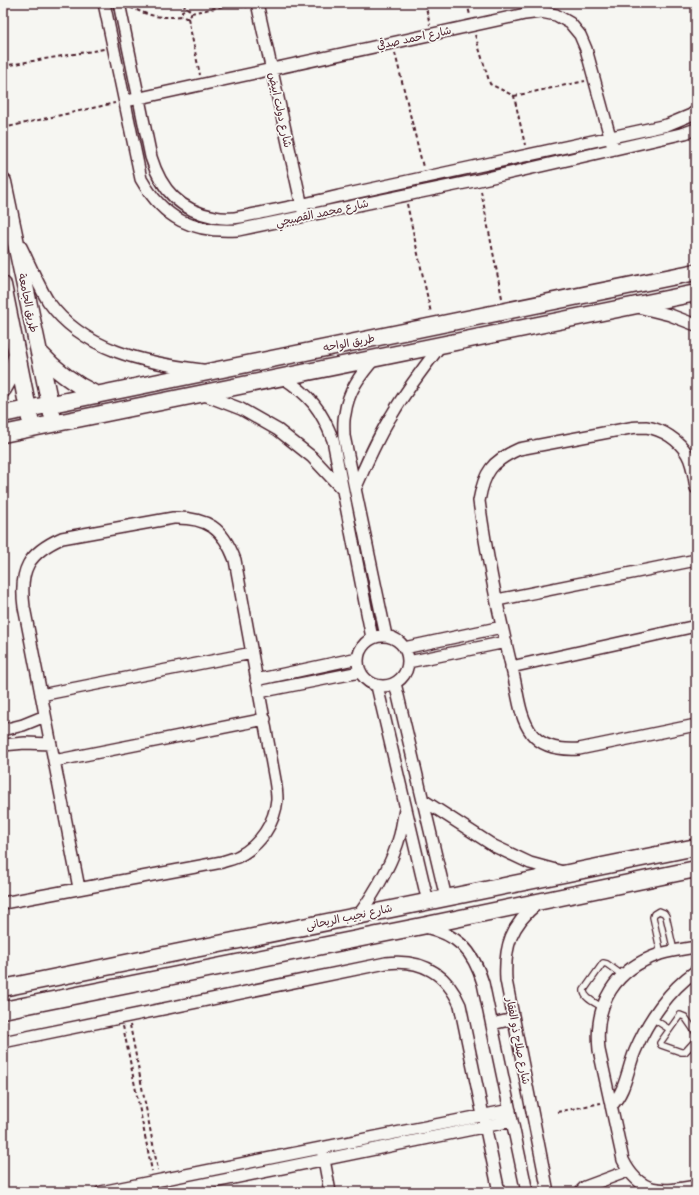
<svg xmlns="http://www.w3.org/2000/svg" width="699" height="1195" viewBox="0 0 699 1195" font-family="Sriracha,'Playpen Sans Arabic',sans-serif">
  <rect width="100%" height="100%" fill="#f6f6f2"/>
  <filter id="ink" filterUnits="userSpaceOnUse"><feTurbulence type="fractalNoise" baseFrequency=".025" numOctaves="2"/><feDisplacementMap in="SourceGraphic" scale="8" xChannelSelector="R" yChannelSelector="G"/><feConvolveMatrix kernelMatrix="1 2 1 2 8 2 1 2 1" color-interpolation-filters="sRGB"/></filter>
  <g filter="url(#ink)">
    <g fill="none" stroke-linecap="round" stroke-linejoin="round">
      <defs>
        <path id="lane" d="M661 954 653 917 654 914 659 911 664 913 666 916 674 951
          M602 1007C596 1003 583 998 584 990L603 963 607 964 622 975
          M652 1018 669 1029
          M696 1033 685 1017 680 1015 660 1043 661 1045 681 1052H685L696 1040"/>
        <path id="street" d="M104 3 141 179C164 219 192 233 238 230L479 180 685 133 696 129
          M119 3 151 157C161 190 180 211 215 217 231 221 249 215 265 212 290 207 315 202 339 196 448 172 558 149 667 125L691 115 696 111
          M257 3 303 211
          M131 100 525 14 541 12 556 15 570 23 580 35 586 49 612 144
          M21 247C29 263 39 287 48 301 83 351 146 363 202 370
          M638 307 670 315 696 325
          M375 358C360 375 348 391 345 414 343 421 344 429 344 436L386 636
          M282 377C310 395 321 409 333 440L372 638
          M202 394 241 409 278 430 312 457 341 488
          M356 487C367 462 378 436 393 413 407 389 424 367 441 345
          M696 488C694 477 693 464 687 454 679 440 662 429 646 427 641 427 636 427 630 428L519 449C492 461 484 472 479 501 487 559 499 616 513 673 518 693 519 717 532 734 543 748 562 750 579 749L696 725
          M497 600 696 560
          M358 661a25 25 0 1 1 50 0a25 25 0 1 1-50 0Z
          M404 648 502 627
          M408 662 506 642
          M511 667 696 626
          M256 680 358 658
          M395 683 446 898
          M377 686 428 902
          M259 692 360 672
          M41 695 252 653
          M3 730 23 725 45 716
          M3 745 25 743 51 744
          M54 761 265 719
          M423 800 494 846 530 863 563 872
          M3 903 222 862C227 860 234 859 239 856 260 845 275 823 277 799 277 793 276 786 275 780L235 560C223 528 207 517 173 518L62 538C28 553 19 570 24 607L79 888
          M538 903C511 925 504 946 506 980L548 1192
          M358 916C376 891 392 865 400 835 402 827 403 818 405 810
          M425 927C458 935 473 950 483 983L527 1192
          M696 947C684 949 671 951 660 954 615 969 594 1003 599 1050L623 1160C640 1195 662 1192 696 1186
          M492 1024 513 1019
          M3 1042 386 963C422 959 446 973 460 1005L499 1192
          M611 1106C626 1091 627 1070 635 1051 648 1020 669 990 696 971
          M323 1154 330 1192
          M101 1192 510 1110
          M165 1192 512 1121
          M580 1192 585 1187 628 1171"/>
        <path id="secondary" d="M3 182 52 414
          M3 285 30 419
          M39 352C56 371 74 384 97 395
          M3 389 11 375 16 357
          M3 414 696 272
          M3 434 696 293
          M3 988 696 847
          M3 1010 422 926 696 869"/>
      </defs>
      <!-- lane casing -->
      <use href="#lane" stroke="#4a1f2b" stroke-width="8"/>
      <!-- street casing -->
      <use href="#street" stroke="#4a1f2b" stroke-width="14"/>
      <!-- secondary casing -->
      <use href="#secondary" stroke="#4a1f2b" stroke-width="19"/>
      <!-- path -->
      <path stroke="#4a1f2b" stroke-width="2" stroke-dasharray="4 3" stroke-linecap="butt" d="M184 3 185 8
        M425 3 430 25
        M467 3 470 15
        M130 7C149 16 161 19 182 16L186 18H188L191 15V11L187 8 182 11V16
        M191 13 230 5 247 7
        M188 18 200 75
        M475 35 490 84 514 96 525 145
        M395 53 423 167
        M3 66 104 49
        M514 96 585 81
        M3 128 115 103
        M481 191 502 298
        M407 204 431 313
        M130 1025 158 1170
        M123 1026 152 1171
        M557 1112 601 1103"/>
      <!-- lane -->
      <use href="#lane" stroke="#f6f6f2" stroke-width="5.5"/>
      <!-- street -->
      <use href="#street" stroke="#f6f6f2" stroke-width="11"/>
      <!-- secondary -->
      <use href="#secondary" stroke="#f6f6f2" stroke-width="16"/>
    </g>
  </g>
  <g text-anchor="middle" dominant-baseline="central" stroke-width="3.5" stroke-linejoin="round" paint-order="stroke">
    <!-- street labels -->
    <g font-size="11" fill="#4a1f2b" stroke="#f6f6f2">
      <text transform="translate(414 38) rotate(-12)">شارع احمد صدقي</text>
      <text transform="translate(280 110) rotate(78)">شارع دولت ابيض</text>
      <text transform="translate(322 213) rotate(-12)">شارع محمد القصبجي</text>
      <text transform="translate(28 303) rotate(78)">طريق الجامعة</text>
      <text transform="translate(349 343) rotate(-11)">طريق الواحه</text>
      <text transform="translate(349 917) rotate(-12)">شارع نجيب الريحانى</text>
      <text transform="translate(518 1041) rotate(79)">شارع صلاح ذو الفقار</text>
    </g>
  </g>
  <!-- margin -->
  <rect width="699" height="1195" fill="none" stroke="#f6f6f2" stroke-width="16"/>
  <rect x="8" y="8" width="683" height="1179" fill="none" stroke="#4a1f2b" stroke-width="1.5" filter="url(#ink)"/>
</svg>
